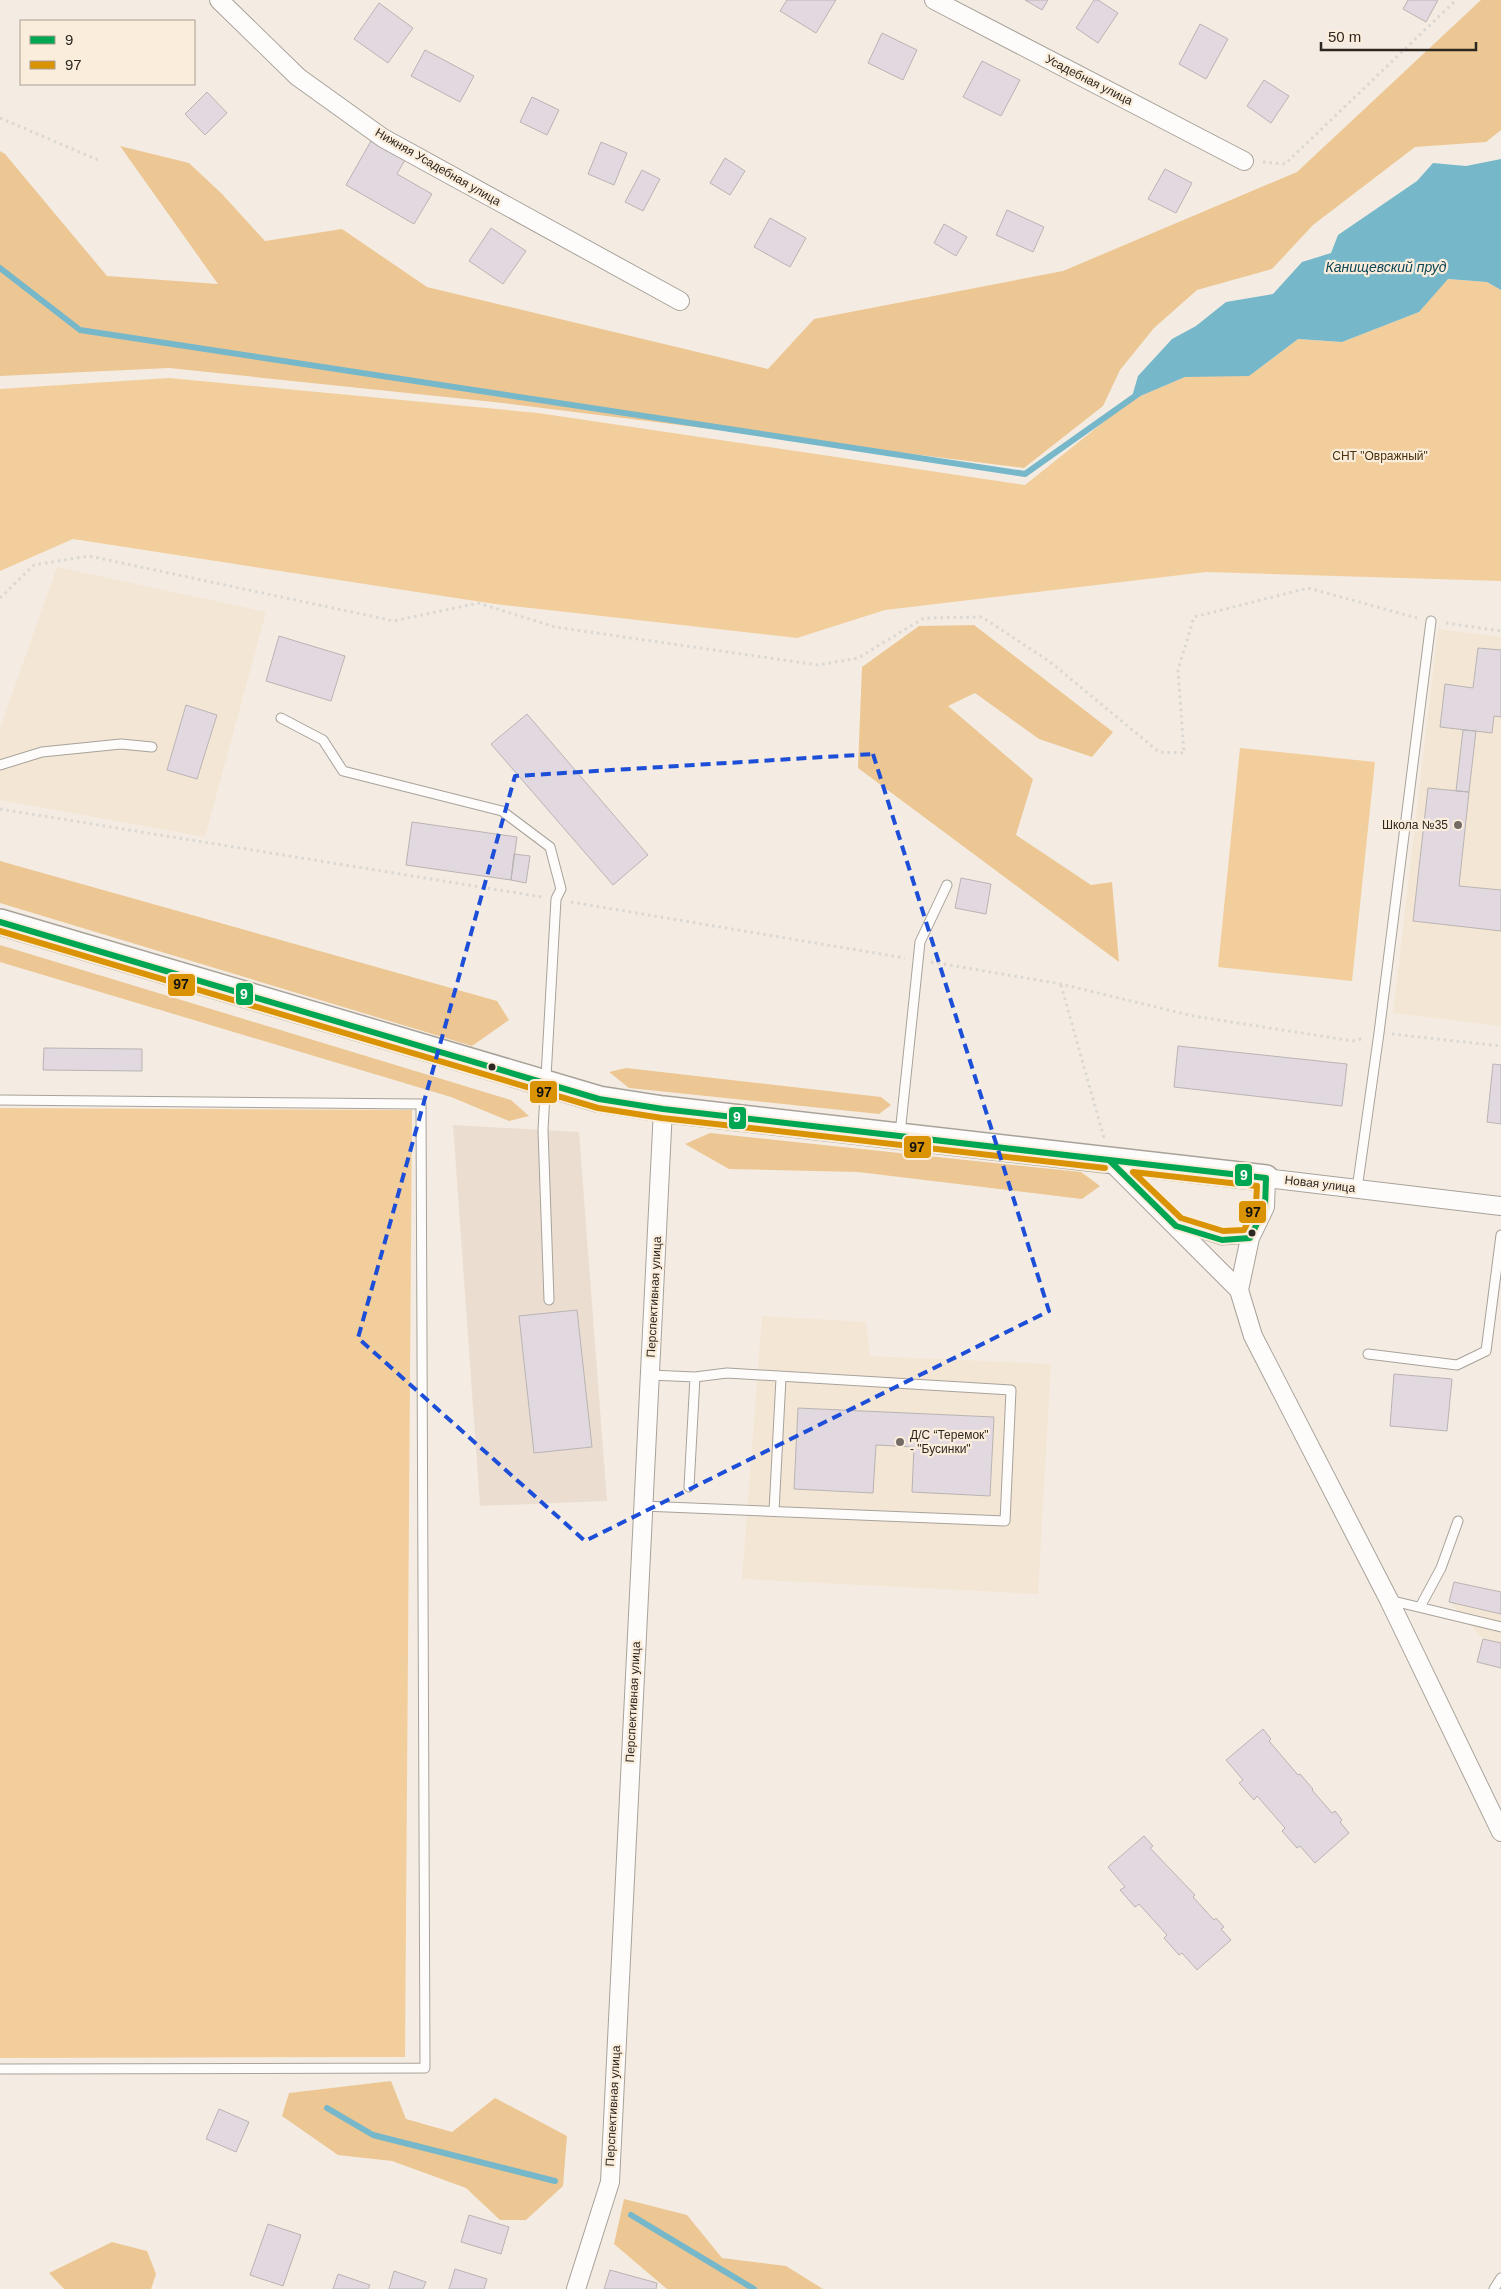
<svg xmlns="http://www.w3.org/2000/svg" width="1501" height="2289" viewBox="0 0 1501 2289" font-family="Arial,sans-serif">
  <rect width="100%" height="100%" fill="#f4ece2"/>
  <!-- commercial -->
  <path fill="#ebded1" d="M453 1125 579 1132 607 1501 480 1506Z"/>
  <!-- built -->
  <path fill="#f4e6d4" d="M57 567 266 612 205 837 0 800V728Z
    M1438 629 1501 637V1026L1393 1013Z
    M762 1316 866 1322 870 1356 1051 1364 1038 1594 742 1579Z
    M1454 1582 1501 1592V1668L1477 1662 1483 1639 1450 1602Z"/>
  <!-- green -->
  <path fill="#f2ce9d" d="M1447 279 1487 282 1501 290V581L1206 572 885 610 797 638 495 604 73 539 0 571V389L169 378 538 413 1025 485 1131 400 1185 377 1257 370 1298 339 1342 342 1419 312Z
    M1240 748 1375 762 1352 981 1218 967Z
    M0 1108 412 1110 405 2057 0 2058Z"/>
  <!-- forest -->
  <path fill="#ecc794" d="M1481 0H1501V130L1486 142 1415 147 1313 225 1272 269 1197 290 1154 328 1120 370 1103 406 1024 468 494 402 169 368 0 376V151L5 154 107 276 218 284 120 146 189 163 222 194 265 241 342 229 427 287 768 369 814 319 1063 271 1297 172Z
    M974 625 1113 732 1092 757 1039 739 975 693 948 706 1033 779 1016 835 1091 885 1112 882 1119 962 858 768 862 667 919 626Z
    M0 861 497 1001 509 1020 472 1046 0 903Z
    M0 945 511 1100 529 1116 509 1121 451 1097 0 962Z
    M626 1068 881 1097 891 1105 879 1114 629 1088 609 1072Z
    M710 1133 1081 1172 1100 1186 1082 1199 858 1172 729 1169 685 1144Z
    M391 2081 406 2119 452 2132 495 2098 567 2136 563 2186 526 2220H500L466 2188 392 2161 338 2155 282 2116 289 2093Z
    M624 2199 687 2215 722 2258 786 2266 823 2289H667L614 2244Z
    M112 2242 147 2251 156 2274 151 2289H64L49 2273Z"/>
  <!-- water -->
  <path fill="#76b7ca" d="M1501 159V290L1487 282 1448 279 1419 312 1342 342 1298 339 1249 376 1185 377 1131 400 1138 376 1172 339 1196 326 1226 302 1273 294 1302 262 1331 253 1338 235 1417 181 1433 163 1466 166Z"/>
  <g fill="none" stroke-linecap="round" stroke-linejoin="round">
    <!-- stream -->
    <path stroke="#76b7ca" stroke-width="6" d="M0 268 80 330 1025 474 1138 394
      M327 2108 373 2135 555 2181
      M631 2215 754 2289"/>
  </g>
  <!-- building -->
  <path fill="#e2d8e0" stroke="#b9b4b3" d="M787 0H836L816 33 780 11Z
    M1025 0H1048L1042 10Z
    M1094 0H1098L1118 13 1098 43 1076 28Z
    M1408 0H1438L1426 22 1403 9Z
    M379 3 413 28 388 63 354 39Z
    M1200 24 1228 39 1206 79 1179 64Z
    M882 33 917 50 903 80 868 63Z
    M425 50 474 76 460 102 411 76Z
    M982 61 1020 80 1001 116 963 97Z
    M1264 80 1289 96 1271 123 1247 106Z
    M207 92 227 113 205 135 185 114Z
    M532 97 559 110 547 135 520 122Z
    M371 141 405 160 397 174 432 194 414 224 346 185Z
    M601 142 627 153 614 185 588 174Z
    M725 158 745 171 730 195 710 183Z
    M1165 169 1192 183 1176 213 1148 199Z
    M642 170 660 179 643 211 625 202Z
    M1007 210 1044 227 1033 252 996 235Z
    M770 218 806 238 790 267 754 247Z
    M944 224 967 237 956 256 934 243Z
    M491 228 526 251 503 284 469 261Z
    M279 636 345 656 331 701 266 681Z
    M1478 648 1501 650V717L1494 716 1492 733 1440 727 1445 684 1473 688Z
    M186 705 217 715 197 779 167 770Z
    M527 714 648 855 613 885 491 744Z
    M1463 730 1476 731 1469 792 1456 791Z
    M1428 788 1469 792 1459 886 1501 890V931L1413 921Z
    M412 822 517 837 511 880 406 865Z
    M514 854 530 856 526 883 511 880Z
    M961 878 991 884 986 914 955 908Z
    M1178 1046 1347 1064 1342 1106 1174 1087Z
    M44 1048 142 1049V1071L43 1070Z
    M1493 1064 1501 1065V1124L1487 1122Z
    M577 1310 592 1447 534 1453 519 1316Z
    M1394 1374 1452 1379 1447 1431 1390 1426Z
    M798 1408 994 1417 990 1496 912 1492 914 1447 876 1445 873 1493 794 1489Z
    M1454 1582 1501 1592V1614L1449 1602Z
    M1483 1639 1501 1643V1668L1477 1662Z
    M1263 1729 1271 1739 1269 1741 1298 1775 1300 1774 1313 1789 1312 1790 1332 1813 1335 1811 1342 1820 1340 1822 1349 1833 1315 1863 1300 1846 1297 1848 1282 1831 1285 1828 1257 1796 1254 1800 1239 1783 1243 1780 1226 1760Z
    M1144 1836 1153 1846 1150 1848 1195 1895 1193 1897 1214 1920 1216 1918 1224 1927 1221 1929 1231 1940 1197 1970 1182 1953 1179 1955 1164 1938 1167 1935 1139 1904 1135 1907 1120 1890 1125 1887 1108 1867Z
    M219 2109 249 2122 236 2152 206 2139Z
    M469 2215 509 2227 501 2254 461 2242Z
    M268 2224 301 2235 283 2286 250 2275Z
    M455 2269 487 2279 484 2289H449Z
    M610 2270 657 2283 656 2289H604Z
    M394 2271 426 2282 423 2289H389Z
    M338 2274 370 2285 368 2289H333Z"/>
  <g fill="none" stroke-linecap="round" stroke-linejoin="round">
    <defs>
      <path id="lane" d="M281 718 323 740 343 771 502 811 550 847 561 889 556 899 543 1130 549 1300
        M0 765 42 752 121 744 152 747
        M0 1100 421 1104 425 2068 0 2069
        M900 1134 920 942 947 885
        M1357 1189 1379 1033 1431 621
        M1181 1227 1222 1240 1250 1238
        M1368 1354 1457 1365 1486 1351 1501 1235
        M689 1487 695 1377
        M643 1506 1005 1521 1011 1390 727 1373 695 1377 650 1375
        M774 1511 781 1378
        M1389 1600 1501 1627
        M1420 1607 1441 1568 1458 1521
        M1494 2289 1501 2278"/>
      <path id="street" d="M219 0 298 77 383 138 680 301
        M934 0 1244 161
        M1110 1161 1239 1290 1253 1336 1389 1600 1501 1832
        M1239 1290 1250 1238 1265 1207 1266 1178 1501 1206
        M576 2289 610 2182 663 1109"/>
      <path id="secondary" d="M0 922 599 1099 663 1109 1266 1178"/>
    </defs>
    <!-- lane casing -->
    <use href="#lane" stroke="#a8a29a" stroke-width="11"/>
    <!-- street casing -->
    <use href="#street" stroke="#a8a29a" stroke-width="20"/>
    <!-- secondary casing -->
    <use href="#secondary" stroke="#a8a29a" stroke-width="28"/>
    <!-- path -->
    <path stroke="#dad8d4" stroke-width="3" stroke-dasharray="2.5 4" stroke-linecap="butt" d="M0 118 98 160
      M1263 162 1285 164 1456 0
      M0 598 34 565 89 556 394 621 478 603 555 627 818 665 858 658 924 618 982 617 1049 661 1159 752 1184 753 1178 670 1194 617 1308 588 1417 618
      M1446 623 1501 631
      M0 809 542 897
      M571 902 905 958
      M931 962 1061 984 1193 1016 1353 1041 1364 1038
      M1061 985 1104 1138
      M1392 1034 1501 1046"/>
    <!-- lane -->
    <use href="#lane" stroke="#fdfcfb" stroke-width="9"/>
    <!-- street -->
    <use href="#street" stroke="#fdfcfb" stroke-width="18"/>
    <!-- secondary -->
    <use href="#secondary" stroke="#fdfcfb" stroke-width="25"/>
    <defs>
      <path id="bus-1" d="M0 922 599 1099 663 1109 1266 1178 1265 1207 1250 1238 1222 1240 1176 1226 1110 1161"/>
      <path id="bus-2" d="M0 931 598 1108 662 1118 1105 1168
        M1133 1172 1257 1186 1256 1205 1244 1230 1223 1231 1181 1218Z"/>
    </defs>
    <!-- bus-1 casing -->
    <use href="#bus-1" stroke="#fbeddb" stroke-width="10"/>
    <!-- bus-2 casing -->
    <use href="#bus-2" stroke="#fbeddb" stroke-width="10"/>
    <!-- bus-1 -->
    <use href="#bus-1" stroke="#00a651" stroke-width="6"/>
    <!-- bus-2 -->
    <use href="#bus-2" stroke="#d99305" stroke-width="6"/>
  </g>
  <!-- marked area -->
  <path fill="none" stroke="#1d4ed8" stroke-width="4" stroke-dasharray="10 6" stroke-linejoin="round" d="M873 754 1049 1311 585 1541 358 1338 515 776Z"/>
  <!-- markers -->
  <g fill="#736c65" stroke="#fbeddb" stroke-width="2">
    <circle cx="1458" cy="825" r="5"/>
    <circle cx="900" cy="1442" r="5"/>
  </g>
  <g fill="#2d2721" stroke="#fbeddb" stroke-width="2">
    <circle cx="492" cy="1067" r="4.5"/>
    <circle cx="1252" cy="1233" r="4.5"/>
  </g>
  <g text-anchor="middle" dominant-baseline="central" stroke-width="4.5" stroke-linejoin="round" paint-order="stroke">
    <!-- street labels -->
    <g font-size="12" fill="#2d2721" stroke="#fbeddb">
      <text transform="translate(1089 80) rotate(27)">Усадебная улица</text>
      <text transform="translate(438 167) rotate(30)">Нижняя Усадебная улица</text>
      <text transform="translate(1320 1184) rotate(7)">Новая улица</text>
      <text transform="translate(654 1297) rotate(-87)">Перспективная улица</text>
      <text transform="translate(633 1702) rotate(-87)">Перспективная улица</text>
      <text transform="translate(613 2106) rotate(-87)">Перспективная улица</text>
    </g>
    <!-- park labels -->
    <g font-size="12" fill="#4a310d" stroke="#fbeddb">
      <text x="1380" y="456">СНТ "Овражный"</text>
    </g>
    <!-- poi labels -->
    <g font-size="12" fill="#2d2721" stroke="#fbeddb" text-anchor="end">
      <text x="1448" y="825">Школа №35</text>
      <text x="910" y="1435" text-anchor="start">Д/С “Теремок"<tspan x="910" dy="14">- "Бусинки"</tspan></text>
    </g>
    <!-- water labels -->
    <g font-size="14" font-style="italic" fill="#0f4657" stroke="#fbeddb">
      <text x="1386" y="267">Канищевский пруд</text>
    </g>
  </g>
  <g stroke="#fbeddb" stroke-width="2">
    <rect x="167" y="973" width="29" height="24" rx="5" fill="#d99305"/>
    <rect x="235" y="982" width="19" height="24" rx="5" fill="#00a651"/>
    <rect x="529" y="1080" width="29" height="24" rx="5" fill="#d99305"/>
    <rect x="728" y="1106" width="19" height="24" rx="5" fill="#00a651"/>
    <rect x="903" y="1135" width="29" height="24" rx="5" fill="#d99305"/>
    <rect x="1234" y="1163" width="19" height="24" rx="5" fill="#00a651"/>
    <rect x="1238" y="1200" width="29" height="24" rx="5" fill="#d99305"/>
  </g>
  <g font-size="14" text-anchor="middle" font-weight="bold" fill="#fff">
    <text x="244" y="999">9</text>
    <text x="737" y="1122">9</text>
    <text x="1244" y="1180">9</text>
  </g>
  <g font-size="14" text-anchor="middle" font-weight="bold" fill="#111">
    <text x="181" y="989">97</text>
    <text x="544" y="1097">97</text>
    <text x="917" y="1152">97</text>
    <text x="1253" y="1217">97</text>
  </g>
  <!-- legend -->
  <rect x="20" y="20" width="175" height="65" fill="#fbeddb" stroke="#a99e91"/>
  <rect x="30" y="36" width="25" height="8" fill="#00a651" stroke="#a99e91"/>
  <text x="65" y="45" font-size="15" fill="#2d2721">9</text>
  <rect x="30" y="61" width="25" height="8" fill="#d99305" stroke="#a99e91"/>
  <text x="65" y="70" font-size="15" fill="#2d2721">97</text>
  <!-- scale -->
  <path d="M1321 42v8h155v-8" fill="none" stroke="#2d2721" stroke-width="2.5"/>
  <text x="1328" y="42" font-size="15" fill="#2d2721" stroke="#fbeddb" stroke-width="4" paint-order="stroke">50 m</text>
</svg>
